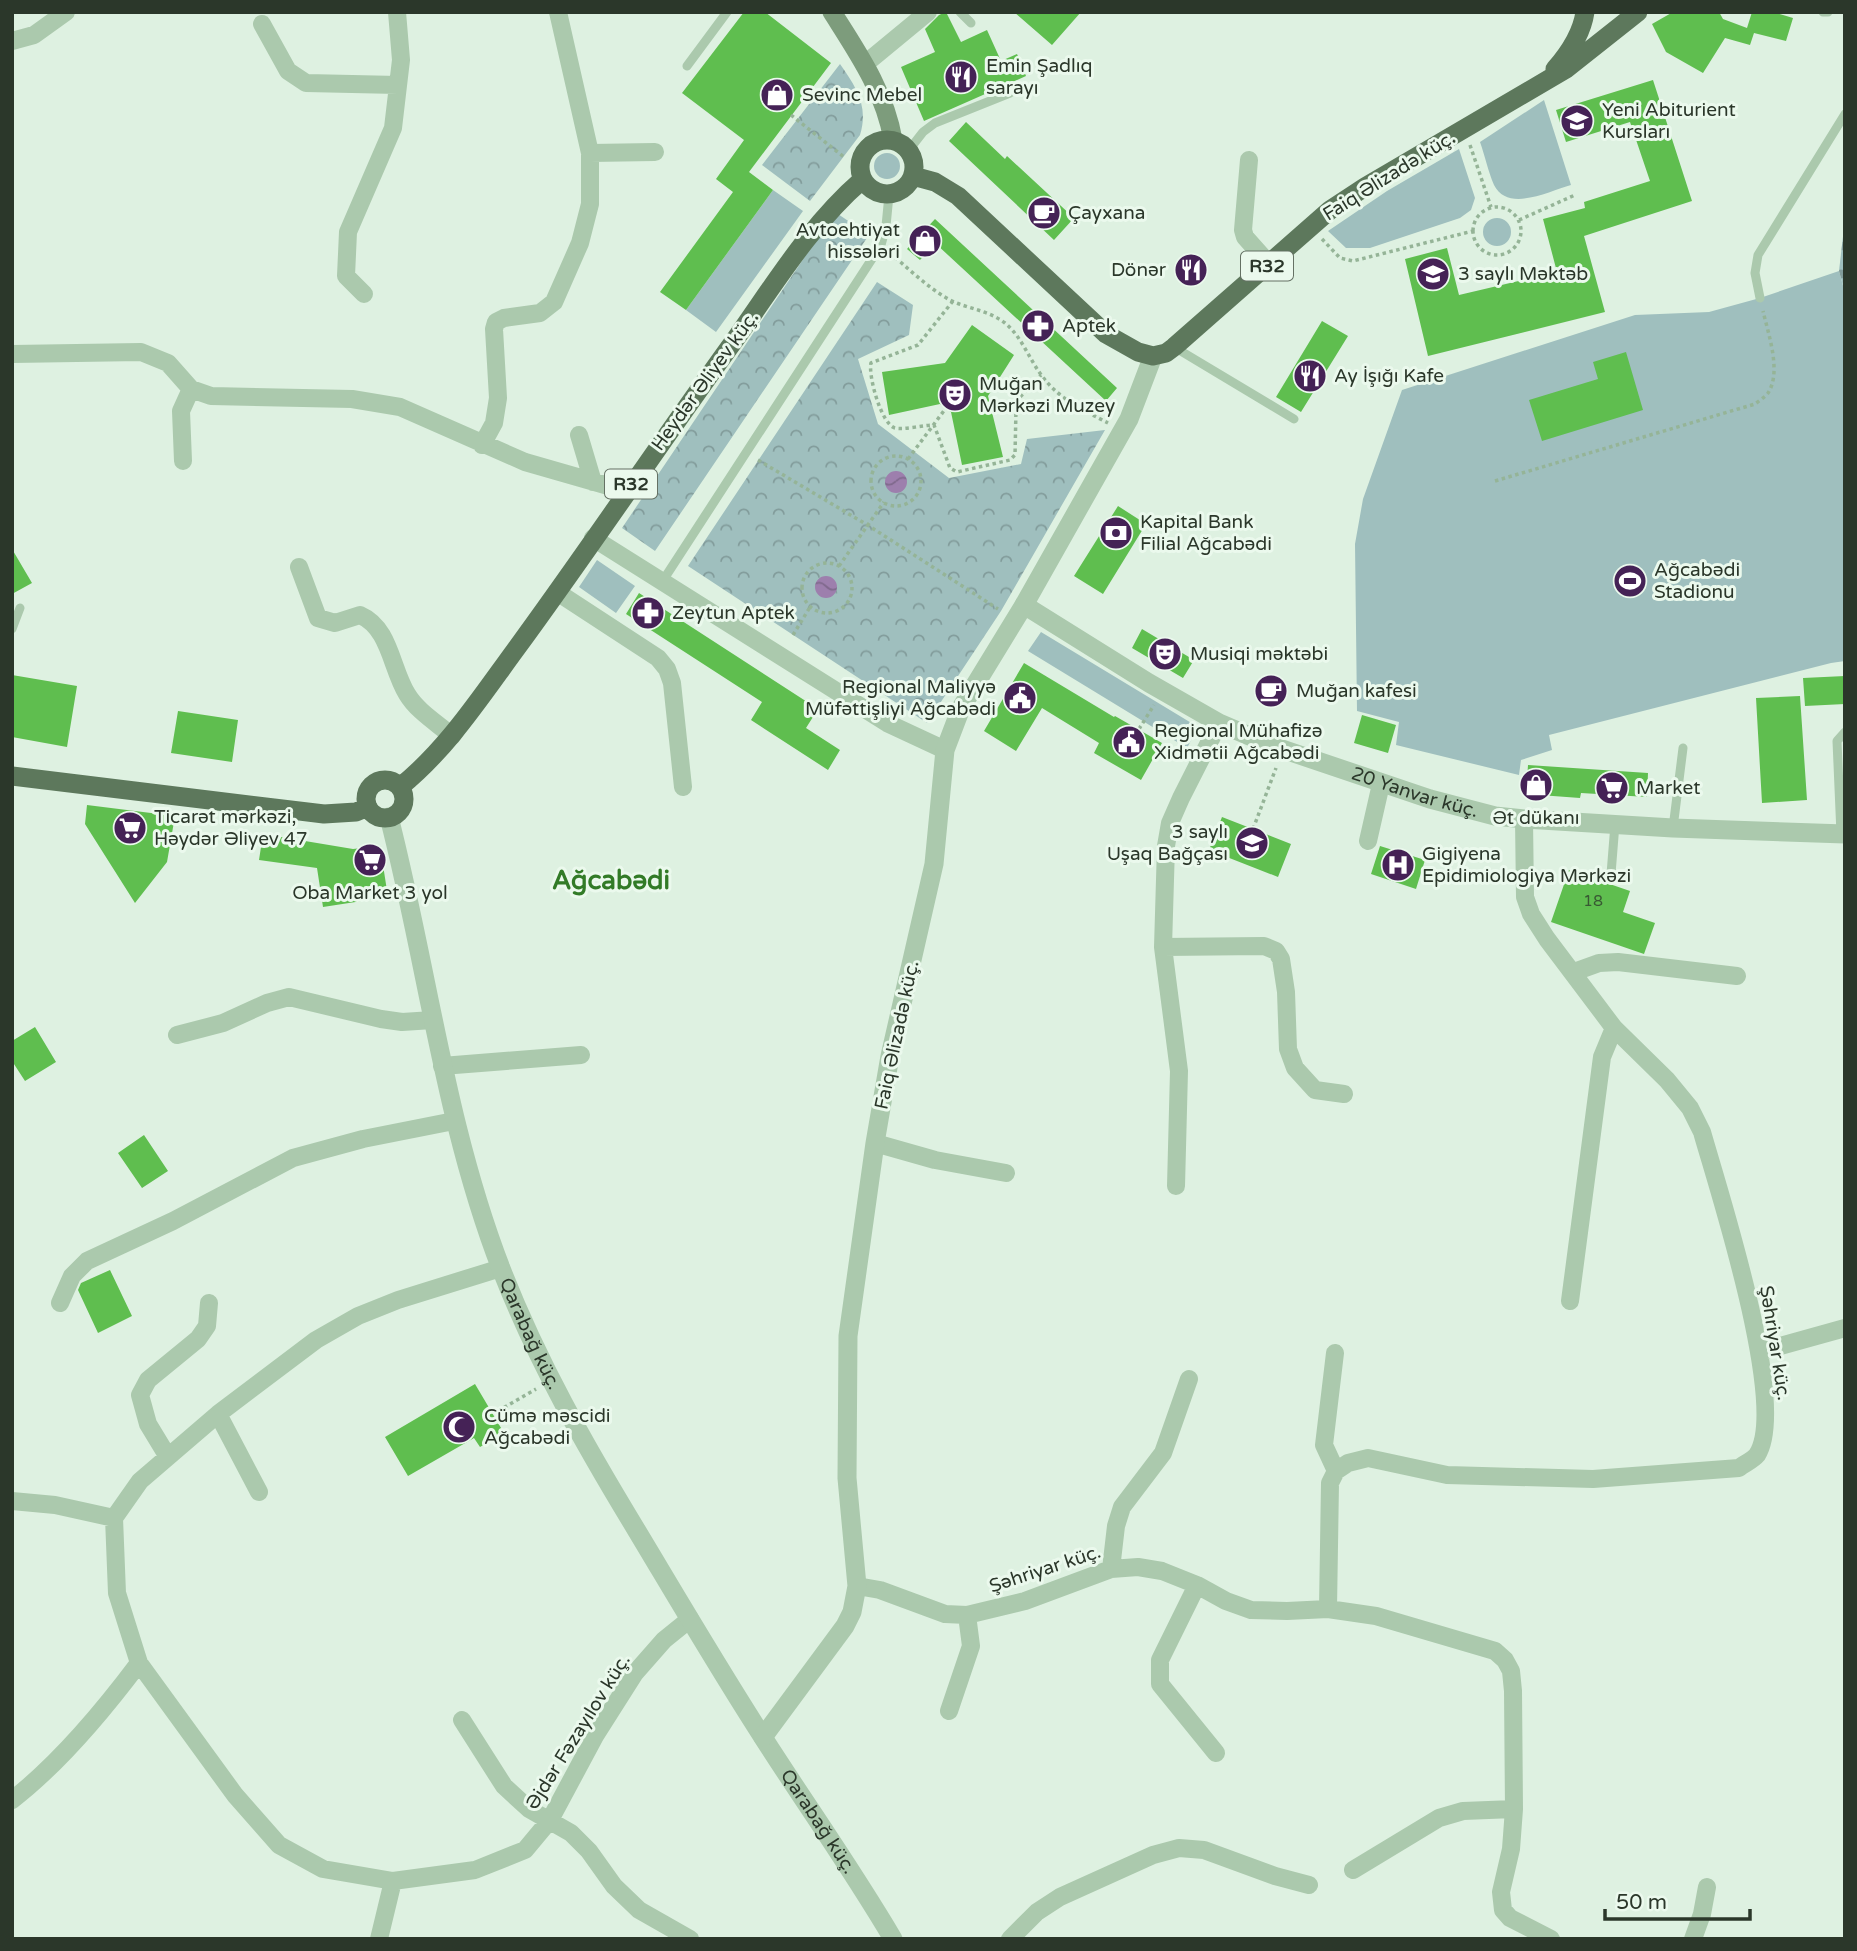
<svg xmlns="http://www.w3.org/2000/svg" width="1857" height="1951" viewBox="0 0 1857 1951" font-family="'Varela Round',sans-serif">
  <defs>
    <pattern id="forest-crowns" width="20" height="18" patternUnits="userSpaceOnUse" patternTransform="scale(1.75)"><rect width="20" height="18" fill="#9fbfbe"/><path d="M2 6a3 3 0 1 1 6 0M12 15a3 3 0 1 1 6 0" fill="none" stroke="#829c9b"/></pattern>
    <pattern id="cemetery-stones" width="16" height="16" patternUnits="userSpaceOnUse" patternTransform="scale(1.75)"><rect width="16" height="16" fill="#9fbfbe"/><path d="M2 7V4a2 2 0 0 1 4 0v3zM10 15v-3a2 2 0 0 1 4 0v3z" fill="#829c9b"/></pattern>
    <pattern id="water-waves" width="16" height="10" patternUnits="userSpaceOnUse" patternTransform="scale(1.75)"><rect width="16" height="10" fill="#9d7fad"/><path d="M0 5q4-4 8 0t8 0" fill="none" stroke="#80698d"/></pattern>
  </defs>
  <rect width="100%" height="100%" fill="#def1e1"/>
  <!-- green -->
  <path fill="#9fbfbe" d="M1544 100 1571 185C1549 191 1508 213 1494 185 1488 171 1485 156 1480 142Z
    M1459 149 1475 198 1471 210 1460 218 1370 248H1346L1328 231 1387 191Z
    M874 166a13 13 0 1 1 26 0a13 13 0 1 1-26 0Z
    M773 190 803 211 716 332 686 310Z
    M1483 232a14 14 0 1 1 28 0a14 14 0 1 1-28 0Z
    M1839 271 1845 293V661L1831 663 1549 735 1552 750 1521 760 1519 775 1396 745 1399 722 1357 711 1355 544 1363 499 1402 390 1635 315 1709 312 1760 298Z
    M597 560 635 586 616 613 579 587Z
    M1041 632 1198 727 1187 748 1028 651Z"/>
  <!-- forest -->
  <path fill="url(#forest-crowns)" d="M840 64C856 87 869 106 860 135L810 201 762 165Z
    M835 212 869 235 655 551 622 528Z
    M877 282 913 305 909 335 858 359 878 424 949 478 1021 464 1027 439 1105 430 1001 611 927 723 688 566Z"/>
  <!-- cemetery -->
  <path fill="url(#cemetery-stones)" d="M1845 219V293L1839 271Z"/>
  <!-- water -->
  <path fill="url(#water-waves)" d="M885 482a11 11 0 1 1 22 0a11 11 0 1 1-22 0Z
    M815 587a11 11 0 1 1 22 0a11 11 0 1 1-22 0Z"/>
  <!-- building -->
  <path fill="#5fbe4f" d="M744 12H765L831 63 749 172 773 190 686 310 660 292 733 192 716 179 744 140 682 93Z
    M946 12 961 42 987 30 1001 61 1017 54 1026 76 924 121 901 67 935 52 925 29 939 15Z
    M1014 12H1081L1052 45Z
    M1673 12H1719L1723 19 1747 28 1752 12H1773L1793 18 1786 41 1754 33 1750 45 1725 38 1703 73 1666 52 1652 24Z
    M1653 80 1692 201 1584 236 1605 312 1428 356 1405 259 1447 248 1459 295 1557 272 1543 219 1585 208 1584 202 1650 181 1630 122 1566 142 1556 110Z
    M966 122 1005 159 1007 156 1074 218 1054 240 949 141Z
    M935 219 1117 388 1106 401 935 243 920 260 907 249Z
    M1322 321 1348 336 1301 412 1276 397Z
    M972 325 1014 355 988 396 1003 457 962 465 951 412 940 404 889 415 882 372 945 363Z
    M1626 352 1643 410 1542 441 1529 400 1598 379 1593 362Z
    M1118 506 1146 524 1103 594 1074 576Z
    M12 549 32 583 12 594Z
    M639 593 818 709 806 728 840 750 828 770 751 720 762 702 626 614Z
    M1142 629 1194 660 1183 678 1132 648Z
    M1024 663 1114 717 1115 716 1162 743 1141 780 1094 753 1099 743 1042 708 1016 751 984 731Z
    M12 675 77 686 67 747 12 737Z
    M1845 676V704L1805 706 1803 678Z
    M1800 696 1807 800 1762 803 1756 698Z
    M178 711 238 720 232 762 171 753Z
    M1362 715 1396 725 1388 753 1354 743Z
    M1528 765 1648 773 1647 797 1581 793 1580 798 1526 794Z
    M87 805 175 816 167 862 135 903 85 824Z
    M1222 817 1291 844 1278 877 1209 850Z
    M263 834 353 849 380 846 388 897 323 907 317 868 259 860Z
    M1380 846 1425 860 1416 889 1371 874Z
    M1569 870 1630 891 1623 912 1655 923 1644 954 1551 922Z
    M35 1027 56 1062 25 1081 12 1061V1041Z
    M144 1135 168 1171 142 1188 118 1153Z
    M110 1270 132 1316 98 1333 78 1290 81 1283Z
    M475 1384 504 1433 480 1447 474 1438 408 1476 385 1437Z"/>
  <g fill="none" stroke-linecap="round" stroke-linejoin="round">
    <!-- path -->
    <path stroke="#95b497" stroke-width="3.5" stroke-dasharray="3.5 3.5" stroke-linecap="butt" d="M791 115 844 157
      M1470 145 1491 207
      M1473 231a24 24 0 1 1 48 0a24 24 0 1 1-48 0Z
      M1519 220 1575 195
      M1322 239 1340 258 1353 261 1473 231
      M890 253C909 269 928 288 950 300 968 309 988 310 1005 323 1022 337 1029 359 1042 376 1059 399 1083 410 1108 423
      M953 301 918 345 871 363C868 375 881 424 895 428 903 430 925 425 934 425L950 468 957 472 1010 460 1015 455 1016 409 1020 397 1041 375
      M871 481a25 25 0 1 1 50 0a25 25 0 1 1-50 0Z
      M908 459 946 408
      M758 460 869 526 998 609
      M1495 481 1755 404C1759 401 1765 397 1768 393 1782 372 1768 333 1763 311
      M802 588a25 25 0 1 1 50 0a25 25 0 1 1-50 0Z
      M839 566 884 502
      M793 635 810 607
      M1139 729 1154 705
      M1253 829 1276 768
      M498 1411 536 1389"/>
    <!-- service -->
    <path stroke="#abc9ad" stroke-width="9" d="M960 12 971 23
      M1823 12H1828
      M687 66 727 12
      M909 150 923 132 935 123 1010 93
      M1760 298 1755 273 1758 255 1845 114
      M1174 347 1294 419
      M662 582 881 245 886 226 889 195
      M12 629 20 608
      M1673 828 1683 748
      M1841 834 1837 741 1845 732
      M1611 874 1615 824"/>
    <!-- minor -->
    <path stroke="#abc9ad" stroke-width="18" d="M262 24 288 71 306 83 398 85
      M12 41 34 35 66 12
      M865 64 928 12
      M590 153 655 152
      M1249 160 1243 230 1245 237 1269 264
      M364 294 346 276 348 232 393 128 401 60 397 12
      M12 354 141 352 168 363 191 389 211 396 352 399 400 407 525 462 626 491
      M579 435 593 482
      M482 445 494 423 498 398 494 329 496 322 504 318 540 313 554 302 580 243 590 204V153L558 12
      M183 461 181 411 191 389
      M593 538 887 723 945 750
      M299 567 318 618 335 623 360 615C390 628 391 668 407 694 417 711 437 723 452 736
      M557 592 658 658 667 669 672 683 683 787
      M1368 841 1381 784
      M1163 947 1264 946 1276 951 1281 959 1286 992 1288 1049 1295 1068 1315 1090 1344 1094
      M1574 972 1599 963 1618 962 1737 976
      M177 1035 223 1023 267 1003 289 997 381 1019 402 1022 433 1020
      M442 1066 581 1055
      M875 1143 935 1160 1006 1173
      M1176 1186 1179 1071 1163 947 1166 846 1170 823 1181 798 1219 723
      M1570 1301 1602 1057 1614 1028
      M60 1303 72 1276 87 1261 173 1221 293 1158 363 1139 454 1121
      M1759 1352 1845 1328
      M1335 1353 1324 1445 1336 1471
      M218 1414 259 1492
      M168 1457 148 1424 140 1395 148 1380 198 1339 207 1326 209 1303
      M12 1501 55 1505 114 1518 140 1481 218 1414 316 1340 358 1316 398 1300 501 1268
      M114 1518 117 1593 139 1663 235 1795 279 1845 323 1869 393 1881
      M1111 1569 1116 1526 1122 1507 1163 1453 1189 1379
      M1197 1585 1160 1660V1684L1216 1753
      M857 1586 880 1590 945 1614 967 1615 1025 1601 1111 1569 1138 1567 1162 1571 1197 1585 1226 1601 1251 1610 1287 1611 1328 1609 1376 1616 1495 1651 1505 1660 1511 1671 1513 1691 1514 1809 1511 1849 1501 1892 1503 1910 1510 1918 1551 1939
      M1328 1609 1330 1483 1336 1471 1348 1463 1368 1458 1447 1475 1593 1479 1739 1468C1744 1464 1753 1460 1757 1455 1789 1406 1719 1192 1702 1132L1690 1108 1667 1080 1614 1028 1547 939 1531 914 1525 897 1524 819
      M949 1711 971 1646 967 1615
      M462 1720 504 1786 529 1809 571 1833 589 1851 614 1886 639 1910 690 1939
      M12 1800C60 1763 103 1711 139 1663
      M1353 1870 1439 1818 1463 1811 1514 1809
      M379 1939 393 1881 475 1870 525 1850 550 1820 595 1736 635 1673 664 1640 690 1619
      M1010 1939 1037 1912 1060 1897 1153 1855 1179 1848 1204 1850 1275 1876 1309 1885
      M1693 1939 1702 1914 1707 1887"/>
    <!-- tertiary -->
    <g stroke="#abc9ad" stroke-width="19">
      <path id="s1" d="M1024 605 1149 683 1219 723 1273 746 1430 799 1495 816 1524 819 1673 828 1845 834"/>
      <path id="s2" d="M389 817C428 969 445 1125 502 1271 538 1363 586 1447 637 1531 679 1601 720 1671 764 1739 807 1806 853 1871 893 1939"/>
      <path d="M763 1737 845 1626 852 1612 857 1586 847 1478 848 1336 875 1143 890 1056 934 864 945 750 961 708 1024 605 1129 419 1153 356"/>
    </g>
    <!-- secondary -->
    <path stroke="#7d9c7c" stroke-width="19" d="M832 12C858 53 885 92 893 140"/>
    <!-- primary -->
    <path stroke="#5d785c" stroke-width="19" d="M1555 69C1569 53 1582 33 1585 12
      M860 167a27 27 0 1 1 54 0a27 27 0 1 1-54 0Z
      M913 176 935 182 958 196 1106 334 1138 352 1153 356 1166 353 1174 347 1330 210 1365 187 1566 69 1638 12
      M12 776 324 814 356 812 368 807
      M366 799a19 19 0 1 1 38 0a19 19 0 1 1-38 0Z
      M400 787C447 749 480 698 516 649 590 548 660 443 734 341 774 285 810 225 862 180"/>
  </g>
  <!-- icons -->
  <defs>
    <symbol id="restaurant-disc" viewBox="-11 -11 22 22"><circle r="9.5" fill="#452256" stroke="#ebf9ed"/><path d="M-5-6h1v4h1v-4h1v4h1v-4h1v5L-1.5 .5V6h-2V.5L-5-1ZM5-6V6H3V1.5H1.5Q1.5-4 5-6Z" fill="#fff"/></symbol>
    <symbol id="shop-disc" viewBox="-11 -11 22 22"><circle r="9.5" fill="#452256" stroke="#ebf9ed"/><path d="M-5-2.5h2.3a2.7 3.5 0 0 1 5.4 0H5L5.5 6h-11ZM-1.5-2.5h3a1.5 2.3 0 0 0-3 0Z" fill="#fff"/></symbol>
    <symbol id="school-disc" viewBox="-11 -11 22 22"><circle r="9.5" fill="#452256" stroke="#ebf9ed"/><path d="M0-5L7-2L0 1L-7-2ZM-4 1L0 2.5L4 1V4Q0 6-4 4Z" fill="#fff"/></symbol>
    <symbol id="cafe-disc" viewBox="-11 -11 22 22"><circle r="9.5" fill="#452256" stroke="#ebf9ed"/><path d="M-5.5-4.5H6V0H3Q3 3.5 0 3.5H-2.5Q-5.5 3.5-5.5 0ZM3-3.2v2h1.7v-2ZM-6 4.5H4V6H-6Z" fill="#fff"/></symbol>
    <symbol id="pharmacy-disc" viewBox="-11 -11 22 22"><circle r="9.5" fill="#452256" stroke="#ebf9ed"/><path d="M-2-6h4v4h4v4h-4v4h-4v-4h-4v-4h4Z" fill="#fff"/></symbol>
    <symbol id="theatre-disc" viewBox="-11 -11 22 22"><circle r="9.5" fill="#452256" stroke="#ebf9ed"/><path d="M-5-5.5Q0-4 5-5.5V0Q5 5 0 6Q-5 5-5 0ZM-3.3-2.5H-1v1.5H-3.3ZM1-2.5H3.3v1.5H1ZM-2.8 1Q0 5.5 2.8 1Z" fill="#fff"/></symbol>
    <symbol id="bank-disc" viewBox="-11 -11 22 22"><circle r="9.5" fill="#452256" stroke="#ebf9ed"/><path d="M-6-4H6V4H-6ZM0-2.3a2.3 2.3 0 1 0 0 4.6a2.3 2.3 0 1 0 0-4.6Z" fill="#fff"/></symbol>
    <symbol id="stadium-disc" viewBox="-11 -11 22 22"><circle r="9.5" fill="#452256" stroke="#ebf9ed"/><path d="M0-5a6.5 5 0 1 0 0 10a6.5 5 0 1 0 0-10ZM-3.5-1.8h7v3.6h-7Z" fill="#fff"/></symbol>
    <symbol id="civic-disc" viewBox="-11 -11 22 22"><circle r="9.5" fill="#452256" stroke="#ebf9ed"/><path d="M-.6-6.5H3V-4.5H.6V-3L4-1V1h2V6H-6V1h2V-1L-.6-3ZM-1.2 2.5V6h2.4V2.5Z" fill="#fff"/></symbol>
    <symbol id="supermarket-disc" viewBox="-11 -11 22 22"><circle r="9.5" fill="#452256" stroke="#ebf9ed"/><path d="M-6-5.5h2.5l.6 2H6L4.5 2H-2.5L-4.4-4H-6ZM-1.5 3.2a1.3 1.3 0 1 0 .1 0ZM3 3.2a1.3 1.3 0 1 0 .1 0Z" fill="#fff"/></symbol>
    <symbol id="hospital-disc" viewBox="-11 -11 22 22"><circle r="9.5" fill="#452256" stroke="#ebf9ed"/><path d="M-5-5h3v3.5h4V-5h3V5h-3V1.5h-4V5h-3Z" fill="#fff"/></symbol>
    <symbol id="mosque-disc" viewBox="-11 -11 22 22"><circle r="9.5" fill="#452256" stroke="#ebf9ed"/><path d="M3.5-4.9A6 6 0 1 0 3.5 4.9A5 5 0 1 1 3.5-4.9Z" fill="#fff"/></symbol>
  </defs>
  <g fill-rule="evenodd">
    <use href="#restaurant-disc" x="942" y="58" width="38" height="38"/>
    <use href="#shop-disc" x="758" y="76" width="38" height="38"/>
    <use href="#school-disc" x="1558" y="102" width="38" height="38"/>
    <use href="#cafe-disc" x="1025" y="194" width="38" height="38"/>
    <use href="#shop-disc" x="906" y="222" width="38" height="38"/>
    <use href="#restaurant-disc" x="1172" y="251" width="38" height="38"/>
    <use href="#school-disc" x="1414" y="255" width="38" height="38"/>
    <use href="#pharmacy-disc" x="1019" y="307" width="38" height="38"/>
    <use href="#restaurant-disc" x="1291" y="357" width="38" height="38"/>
    <use href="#theatre-disc" x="936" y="376" width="38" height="38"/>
    <use href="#bank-disc" x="1097" y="514" width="38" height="38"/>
    <use href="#stadium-disc" x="1611" y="562" width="38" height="38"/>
    <use href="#pharmacy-disc" x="629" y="594" width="38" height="38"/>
    <use href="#theatre-disc" x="1146" y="635" width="38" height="38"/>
    <use href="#cafe-disc" x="1252" y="672" width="38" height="38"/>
    <use href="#civic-disc" x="1001" y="679" width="38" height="38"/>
    <use href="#civic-disc" x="1110" y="723" width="38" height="38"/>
    <use href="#shop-disc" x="1517" y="766" width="38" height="38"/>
    <use href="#supermarket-disc" x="1593" y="769" width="38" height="38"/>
    <use href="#supermarket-disc" x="111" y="809" width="38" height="38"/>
    <use href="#school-disc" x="1233" y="824" width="38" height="38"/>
    <use href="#supermarket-disc" x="351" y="841" width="38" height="38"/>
    <use href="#hospital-disc" x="1379" y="846" width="38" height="38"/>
    <use href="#mosque-disc" x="440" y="1408" width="38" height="38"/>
  </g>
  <g text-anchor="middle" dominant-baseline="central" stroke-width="6" stroke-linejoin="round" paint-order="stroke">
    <!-- number labels -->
    <g font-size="16" fill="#385933">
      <text x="1593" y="901">18</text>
    </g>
    <!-- shield labels -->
    <g fill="#ebf9ed" stroke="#657164" stroke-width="2">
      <rect x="1241" y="251.5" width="52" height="29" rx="5"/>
      <rect x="605" y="469.5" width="52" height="29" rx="5"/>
    </g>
    <g font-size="18" font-weight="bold" fill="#2b372a">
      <text x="1267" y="266">R32</text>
      <text x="631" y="484">R32</text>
    </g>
    <!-- poi labels -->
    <g font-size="19" fill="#2b372a" stroke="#ebf9ed" text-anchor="start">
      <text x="986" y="66">Emin Şadlıq<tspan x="986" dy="22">sarayı</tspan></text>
      <text x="802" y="95">Sevinc Mebel</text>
      <text x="1602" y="110">Yeni Abiturient<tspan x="1602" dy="22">Kursları</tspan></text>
      <text x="1068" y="213">Çayxana</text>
      <text x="900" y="230" text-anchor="end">Avtoehtiyat<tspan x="900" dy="22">hissələri</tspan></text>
      <text x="1166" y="270" text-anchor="end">Dönər</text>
      <text x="1458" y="274">3 saylı Məktəb</text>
      <text x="1062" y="326">Aptek</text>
      <text x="1334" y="376">Ay İşığı Kafe</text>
      <text x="979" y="384">Muğan<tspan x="979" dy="22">Mərkəzi Muzey</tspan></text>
      <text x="1140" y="522">Kapital Bank<tspan x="1140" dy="22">Filial Ağcabədi</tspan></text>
      <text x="1654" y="570">Ağcabədi<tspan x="1654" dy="22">Stadionu</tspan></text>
      <text x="672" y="613">Zeytun Aptek</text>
      <text x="1190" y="654">Musiqi məktəbi</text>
      <text x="996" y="687" text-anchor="end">Regional Maliyyə<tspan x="996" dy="22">Müfəttişliyi Ağcabədi</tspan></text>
      <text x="1296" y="691">Muğan kafesi</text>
      <text x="1154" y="731">Regional Mühafizə<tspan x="1154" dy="22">Xidmətii Ağcabədi</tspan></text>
      <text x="1636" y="788">Market</text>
      <text x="154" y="817">Ticarət mərkəzi,<tspan x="154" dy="22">Həydər Əliyev 47</tspan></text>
      <text x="1536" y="818" text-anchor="middle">Әt dükanı</text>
      <text x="1228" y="832" text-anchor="end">3 saylı<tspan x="1228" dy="22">Uşaq Bağçası</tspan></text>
      <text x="1422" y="854">Gigiyena<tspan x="1422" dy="22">Epidimiologiya Mərkəzi</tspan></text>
      <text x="370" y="893" text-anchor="middle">Oba Market 3 yol</text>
      <text x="484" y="1416">Cümə məscidi<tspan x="484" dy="22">Ağcabədi</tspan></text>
    </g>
    <!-- street labels -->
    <g font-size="19" fill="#2b372a" stroke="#ebf9ed">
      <text transform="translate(1389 176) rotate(-32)">Faiq Əlizadə küç.</text>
      <text transform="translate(705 381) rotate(-54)">Heydər Əliyev küç.</text>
      <text stroke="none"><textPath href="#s1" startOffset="436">20 Yanvar küç.</textPath></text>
      <text transform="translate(897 1035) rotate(-78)">Faiq Əlizadə küç.</text>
      <text stroke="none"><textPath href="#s2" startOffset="537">Qarabağ küç.</textPath></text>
      <text transform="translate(1775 1343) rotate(81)">Şəhriyar küç.</text>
      <text transform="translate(1045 1569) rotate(-18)">Şəhriyar küç.</text>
      <text transform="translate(578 1732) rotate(-58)">Əjdər Fəzayılov küç.</text>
      <text stroke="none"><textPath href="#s2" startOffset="1104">Qarabağ küç.</textPath></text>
    </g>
    <!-- district labels -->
    <g font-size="26" font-weight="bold" fill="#327b27" stroke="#ebf9ed">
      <text x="611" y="880">Ağcabədi</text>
    </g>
  </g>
  <!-- border -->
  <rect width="1857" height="1951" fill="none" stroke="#2b372a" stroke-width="28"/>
  <!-- scale -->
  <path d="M1605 1909v10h145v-10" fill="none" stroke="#2b372a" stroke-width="3.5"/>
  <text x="1616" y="1909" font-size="21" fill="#2b372a" stroke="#ebf9ed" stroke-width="5" paint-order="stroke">50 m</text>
</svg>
